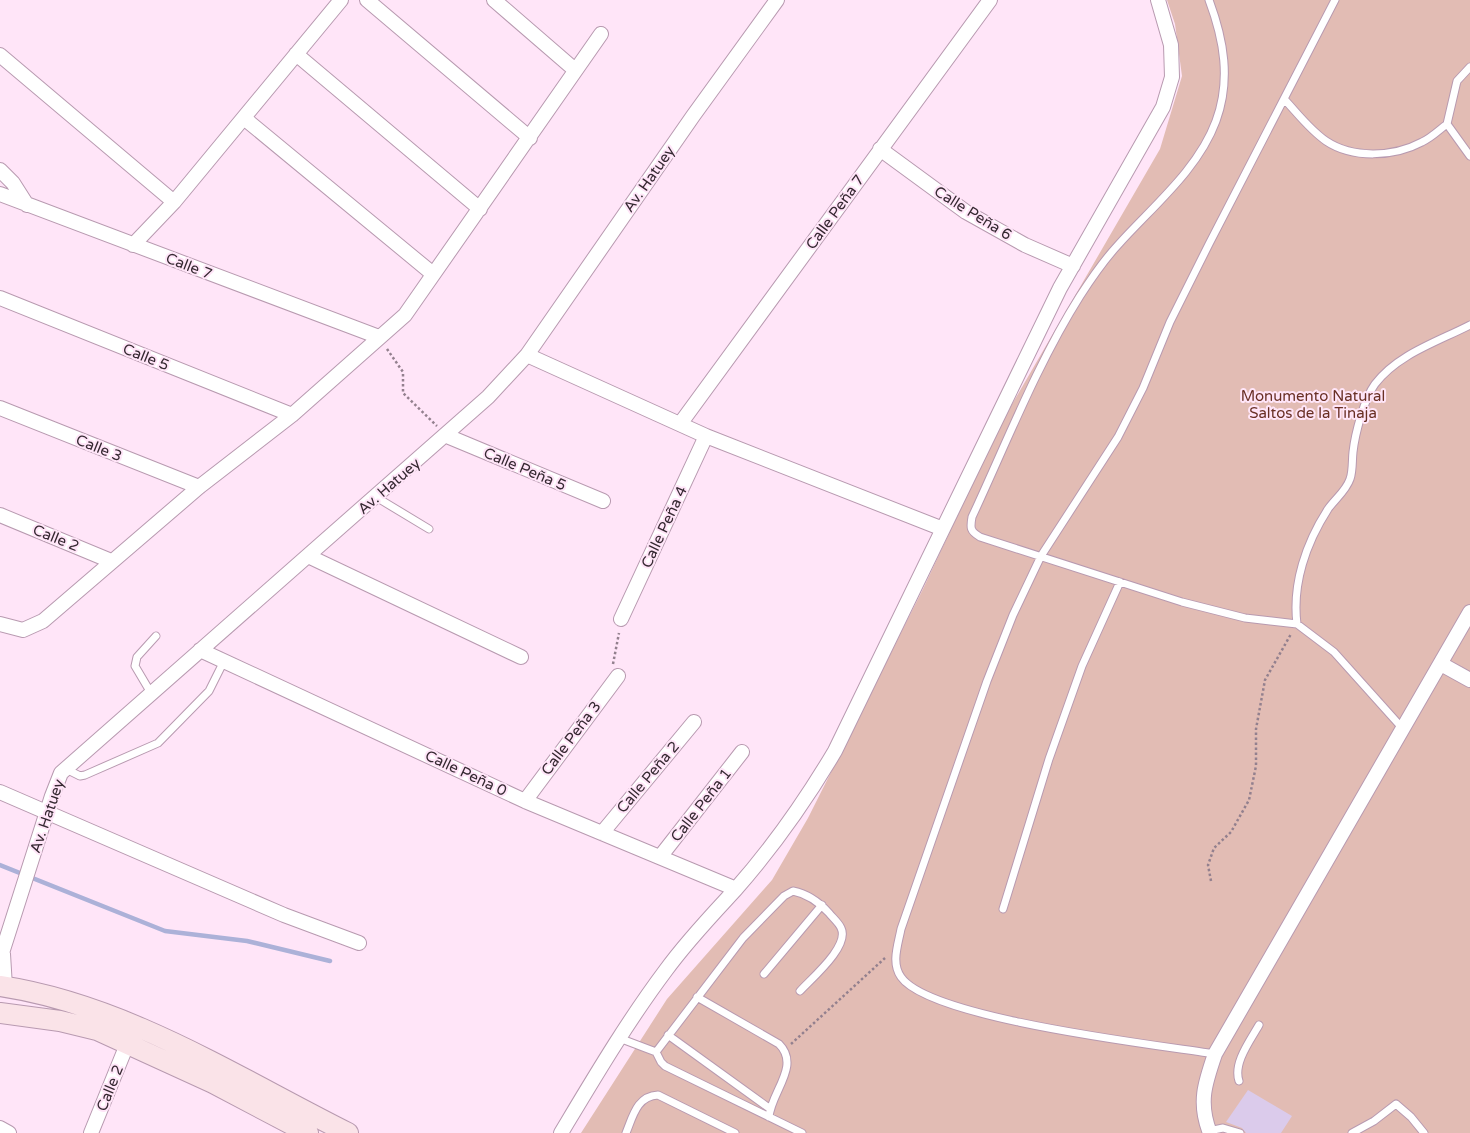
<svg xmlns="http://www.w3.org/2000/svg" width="1470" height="1133" viewBox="0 0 1470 1133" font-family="'Varela Round',sans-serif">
  <rect width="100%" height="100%" fill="#ffe5f8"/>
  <!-- green -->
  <path fill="#e2bcb4" d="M1167 0H1470V1133H581L667 999 772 880 808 818 923 589 1000 425 1160 149 1182 76 1175 24Z"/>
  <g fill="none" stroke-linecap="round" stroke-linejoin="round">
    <!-- stream -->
    <path stroke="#acb1d8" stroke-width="4.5" d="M0 865 165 931 247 941 330 961"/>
  </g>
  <!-- building -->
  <path fill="#dbcbeb" d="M1248 1090 1292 1116 1281 1133H1246L1242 1128 1226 1122Z"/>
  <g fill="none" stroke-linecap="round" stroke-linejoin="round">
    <defs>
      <path id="service" d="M1209 0C1224 40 1231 80 1216 121 1198 170 1152 207 1118 245 1104 260 1091 279 1080 296 1037 364 1006 444 972 517 970 528 970 531 980 537L1182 602 1245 618 1297 624 1334 652 1404 730
        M1285 100C1298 114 1310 130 1326 141 1353 159 1394 157 1422 142 1431 138 1439 130 1447 124L1457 81 1470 67
        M1447 124 1470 156
        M376 497 429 529
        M1297 624C1292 584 1306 543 1328 509 1335 499 1346 491 1350 479 1353 471 1352 460 1353 452 1355 434 1364 399 1375 384 1398 354 1437 342 1470 325
        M151 693 135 666 137 657 156 636
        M66 769 80 776 85 775 158 743 209 691 224 661
        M1003 909 1049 759 1082 666 1120 582
        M764 974 822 905
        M800 991C812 978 850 946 841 928 839 923 832 917 829 913 819 902 808 894 793 891L784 896 743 938 656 1052 661 1062 665 1066 802 1133
        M697 997 779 1044C801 1066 771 1092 769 1117
        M668 1035 769 1108
        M619 1038 656 1052
        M1215 1054C1158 1045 930 1019 901 977 891 963 898 945 901 929L987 681 1013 615 1041 556 1118 437 1143 388 1170 322 1209 244 1335 0
        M1239 1081C1233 1063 1250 1041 1259 1025
        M1209 1131 1223 1128 1240 1133
        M626 1133C633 1116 637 1096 658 1095L735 1133
        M1352 1133 1374 1121 1396 1104 1411 1117 1424 1133"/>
      <path id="minor" d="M367 0 530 138
        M494 0 575 70
        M296 54 480 209
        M0 55 174 202
        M244 118 433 274
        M880 149 966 212 1025 245 1073 266
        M0 170 13 183 27 205
        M0 194 379 337
        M133 245 174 202 341 0
        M0 298 292 415
        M527 355 706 436 943 529
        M0 408 199 487
        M680 424 990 0
        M447 436 603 501
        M0 515 111 561
        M308 556 521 657
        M621 619 706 436
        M0 624 23 630 43 621 199 487 292 415 405 315 601 34
        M200 650 525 801 736 889
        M1441 664 1470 680
        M0 792 284 915 359 943
        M525 801 618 676
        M602 833 694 722
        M660 857 742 752
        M3 954 5 987
        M0 959 52 796 61 773 488 397 527 355 693 116 777 0
        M0 1128 9 1133
        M91 1133 128 1042
        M561 1133C594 1078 627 1022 666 970 687 941 711 916 735 890 773 847 806 800 835 751L1060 288 1163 107 1172 77 1171 45 1158 0
        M1210 1133C1198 1103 1205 1083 1215 1054L1470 612"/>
      <path id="secondary" d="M0 986C126 1005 236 1077 348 1133
        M0 1013 60 1021 97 1030 213 1083 308 1133"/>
    </defs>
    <!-- service casing -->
    <use href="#service" stroke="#b89ab0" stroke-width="9"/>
    <!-- minor casing -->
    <use href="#minor" stroke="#b89ab0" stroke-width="16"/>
    <!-- secondary casing -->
    <use href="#secondary" stroke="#b89ab0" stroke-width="22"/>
    <!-- path -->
    <path stroke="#93808e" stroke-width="2.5" stroke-dasharray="2.5 2.5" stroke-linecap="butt" d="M387 349 403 372V393L437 426
      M613 664 619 633
      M1211 881 1208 865 1214 848 1231 832 1249 800 1256 766V729L1265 680 1291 634
      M791 1044 885 958"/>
    <!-- service -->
    <use href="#service" stroke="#fff" stroke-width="7"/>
    <!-- minor -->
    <use href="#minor" stroke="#fff" stroke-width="14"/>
    <!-- secondary -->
    <use href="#secondary" stroke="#fae3e8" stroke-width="20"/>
  </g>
  <g text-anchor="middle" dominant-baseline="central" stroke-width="4" stroke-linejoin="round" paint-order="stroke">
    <!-- street labels -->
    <g font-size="15" fill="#362932" stroke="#ffe5f8">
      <text transform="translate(649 179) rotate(-55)">Av. Hatuey</text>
      <text transform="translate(835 212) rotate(-54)">Calle Peña 7</text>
      <text transform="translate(973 213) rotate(32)">Calle Peña 6</text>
      <text transform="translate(189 266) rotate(21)">Calle 7</text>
      <text transform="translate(146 357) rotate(22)">Calle 5</text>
      <text transform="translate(99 448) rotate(22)">Calle 3</text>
      <text transform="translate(525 469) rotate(23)">Calle Peña 5</text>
      <text transform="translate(389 486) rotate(-41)">Av. Hatuey</text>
      <text transform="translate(664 527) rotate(-65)">Calle Peña 4</text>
      <text transform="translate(56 538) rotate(22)">Calle 2</text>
      <text transform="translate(571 738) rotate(-53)">Calle Peña 3</text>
      <text transform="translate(466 773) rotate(25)">Calle Peña 0</text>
      <text transform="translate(648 777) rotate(-50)">Calle Peña 2</text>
      <text transform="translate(701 805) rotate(-52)">Calle Peña 1</text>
      <text transform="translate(47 816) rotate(-71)">Av. Hatuey</text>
      <text transform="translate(110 1088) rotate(-68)">Calle 2</text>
    </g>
    <!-- park labels -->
    <g font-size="15" fill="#692f24" stroke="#ffe5f8">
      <text x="1313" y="396">Monumento Natural<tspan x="1313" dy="17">Saltos de la Tinaja</tspan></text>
    </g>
  </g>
</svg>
